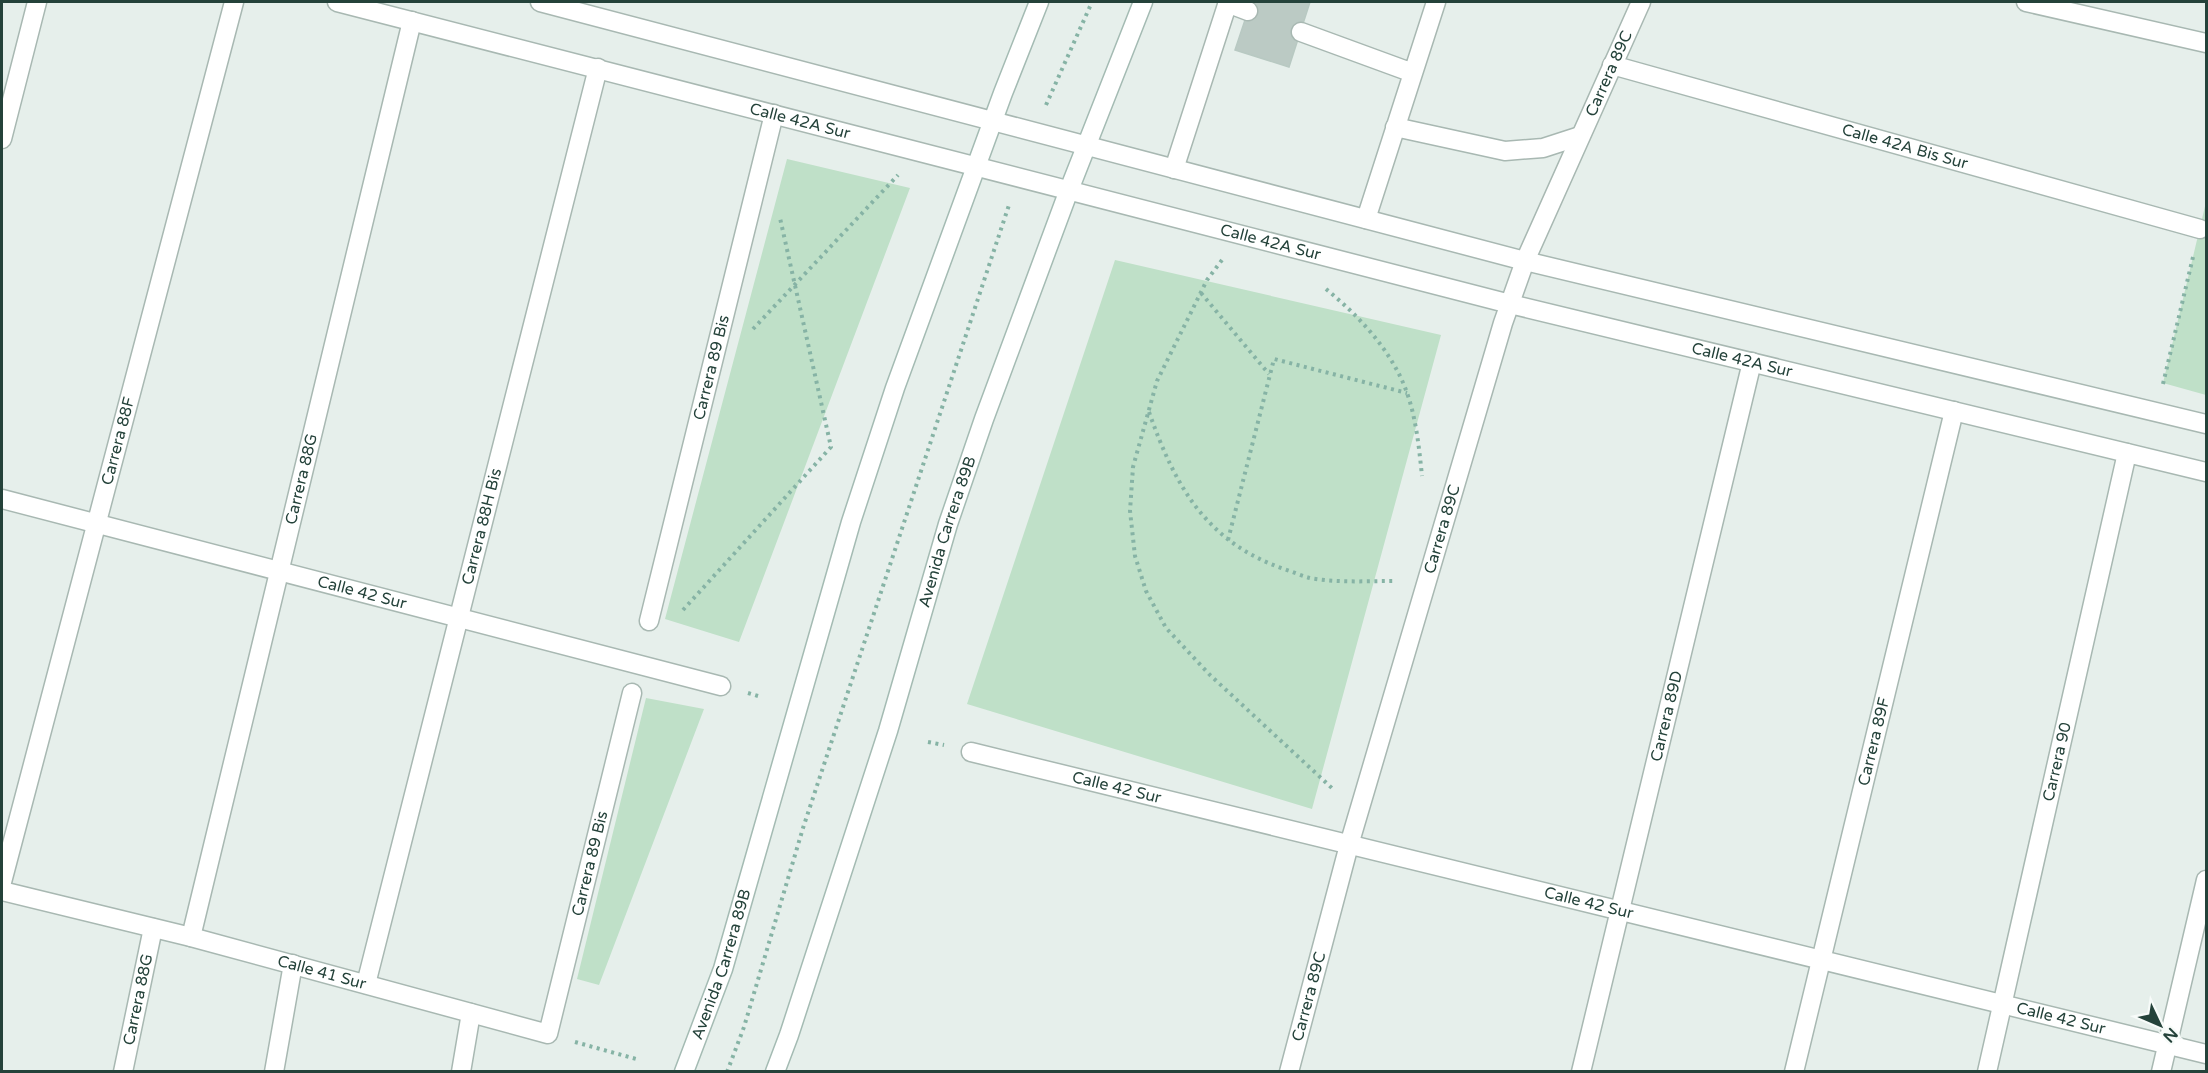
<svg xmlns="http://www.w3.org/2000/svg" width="2208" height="1073" viewBox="0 0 2208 1073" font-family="'Varela Round',sans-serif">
  <rect width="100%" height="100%" fill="#e6efeb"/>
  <!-- green -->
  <path fill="#bfe0c8" d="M787 159 910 188 739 642 665 619Z
    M2206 202V395L2163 383Z
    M1115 260 1441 335 1312 809 967 704Z
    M646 698 704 709 599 985 577 979Z"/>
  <!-- building -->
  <path fill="#bbcac4" stroke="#b8c9c2" stroke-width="1.5" d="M1251 2H1310L1289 67 1235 50Z"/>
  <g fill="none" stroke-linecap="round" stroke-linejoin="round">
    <defs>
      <path id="service" d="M1227 3 1248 11
        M1301 32 1413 73
        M1395 127 1505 151 1543 148 1580 136
        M1174 169 1228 2
        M1366 219 1436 2"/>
      <g id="minor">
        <path d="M2026 2 2206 43"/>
        <path id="s1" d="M1612 65 2200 229"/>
        <path d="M2 139 37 2"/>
        <path id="s2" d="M2 499 721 686"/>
        <path id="s3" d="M649 621 774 114"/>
        <path id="s4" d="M971 752 2206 1054"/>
        <path id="s5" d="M2 882 234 2"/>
        <path id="s6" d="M2 891 191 937 548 1034 632 693"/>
        <path id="s7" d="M191 937 412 21"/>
        <path id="s8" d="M366 984 598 68"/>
        <path id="s9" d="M123 1072 153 928"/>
        <path d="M274 1072 293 964"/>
        <path d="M461 1072 471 1013"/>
        <path id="s10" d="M1581 1072 1752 362"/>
        <path id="s11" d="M1794 1072 1954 411"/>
        <path id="s12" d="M1987 1072 2127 453"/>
        <path d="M2161 1072 2206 880"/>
      </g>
      <g id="tertiary">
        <path id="s13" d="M337 2 1510 304 2206 472"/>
        <path d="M540 2 1525 261 2206 424"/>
        <path id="s14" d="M1289 1072 1349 845 1503 323 1525 261 1641 2"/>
      </g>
      <g id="secondary">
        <path id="s15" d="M684 1072 723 969 851 522 895 388 1003 93 1039 2"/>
        <path id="s16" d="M775 1072 789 1035 888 731 948 524 984 419 1069 190 1143 2"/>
      </g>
    </defs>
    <!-- service casing -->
    <use href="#service" stroke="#a8b8b2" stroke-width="21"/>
    <!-- minor casing -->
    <use href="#minor" stroke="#a8b8b2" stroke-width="21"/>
    <!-- tertiary casing -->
    <use href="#tertiary" stroke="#a8b8b2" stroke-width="21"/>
    <!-- secondary casing -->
    <use href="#secondary" stroke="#a4bbb3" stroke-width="21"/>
    <!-- path -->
    <path stroke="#86b3a5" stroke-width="4" stroke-dasharray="3 4.5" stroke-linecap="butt" d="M1046 105 1092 2
      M1222 260 1207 280 1157 381 1133 467 1130 511 1135 556 1146 591 1166 628 1210 675 1334 790
      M1326 289C1358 315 1391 350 1406 390 1416 417 1419 447 1422 476
      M1201 293 1269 374
      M753 329 898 175
      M2163 384 2193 257
      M1149 412C1175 486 1206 542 1284 569 1293 572 1302 576 1310 578 1338 583 1366 581 1393 581
      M1228 540 1274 359 1407 393
      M683 610 831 447 780 218
      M748 693 758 696
      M928 742 944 745
      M575 1042 640 1060
      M727 1072 744 1027 803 828 1009 205"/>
    <!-- service -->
    <use href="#service" stroke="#fff" stroke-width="18"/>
    <!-- minor -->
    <use href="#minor" stroke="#fff" stroke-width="18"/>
    <!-- tertiary -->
    <use href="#tertiary" stroke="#fff" stroke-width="18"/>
    <!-- secondary -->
    <use href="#secondary" stroke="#fff" stroke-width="18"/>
  </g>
  <g text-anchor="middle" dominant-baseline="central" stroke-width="6" stroke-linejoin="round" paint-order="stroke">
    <!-- street labels -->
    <g font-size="16" fill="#24423a" stroke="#f7fbf9">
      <text stroke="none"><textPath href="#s14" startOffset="1050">Carrera 89C</textPath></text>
      <text stroke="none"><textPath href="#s13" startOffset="478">Calle 42A Sur</textPath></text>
      <text stroke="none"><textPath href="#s1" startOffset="304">Calle 42A Bis Sur</textPath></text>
      <text stroke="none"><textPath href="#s13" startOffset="964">Calle 42A Sur</textPath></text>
      <text stroke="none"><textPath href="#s13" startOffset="1450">Calle 42A Sur</textPath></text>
      <text stroke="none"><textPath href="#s3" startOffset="261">Carrera 89 Bis</textPath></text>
      <text stroke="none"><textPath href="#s5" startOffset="456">Carrera 88F</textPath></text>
      <text stroke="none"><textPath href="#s7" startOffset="471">Carrera 88G</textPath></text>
      <text stroke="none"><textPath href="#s8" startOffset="472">Carrera 88H Bis</textPath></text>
      <text stroke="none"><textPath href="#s14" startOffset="564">Carrera 89C</textPath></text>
      <text stroke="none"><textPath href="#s16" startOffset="567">Avenida Carrera 89B</textPath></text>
      <text stroke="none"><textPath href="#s2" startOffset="372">Calle 42 Sur</textPath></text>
      <text stroke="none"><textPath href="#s10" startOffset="366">Carrera 89D</textPath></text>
      <text stroke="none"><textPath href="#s11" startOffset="340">Carrera 89F</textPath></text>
      <text stroke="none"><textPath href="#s12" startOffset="318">Carrera 90</textPath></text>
      <text stroke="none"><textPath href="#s4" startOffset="150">Calle 42 Sur</textPath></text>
      <text stroke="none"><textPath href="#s6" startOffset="740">Carrera 89 Bis</textPath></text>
      <text stroke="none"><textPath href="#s4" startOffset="636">Calle 42 Sur</textPath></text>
      <text stroke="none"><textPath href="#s15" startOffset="114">Avenida Carrera 89B</textPath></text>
      <text stroke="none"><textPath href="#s6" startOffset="330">Calle 41 Sur</textPath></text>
      <text stroke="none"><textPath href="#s14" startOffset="78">Carrera 89C</textPath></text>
      <text stroke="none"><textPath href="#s9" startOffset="74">Carrera 88G</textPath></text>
      <text stroke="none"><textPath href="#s4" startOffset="1122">Calle 42 Sur</textPath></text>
    </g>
  </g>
  <!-- border -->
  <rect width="2208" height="1073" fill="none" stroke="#24423a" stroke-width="6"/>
  <!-- north arrow -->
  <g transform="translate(2160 1025) rotate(134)" stroke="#f7fbf9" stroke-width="4.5" paint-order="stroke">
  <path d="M0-4.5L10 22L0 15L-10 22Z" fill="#24423a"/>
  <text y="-9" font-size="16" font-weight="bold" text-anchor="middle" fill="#24423a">N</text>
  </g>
</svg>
